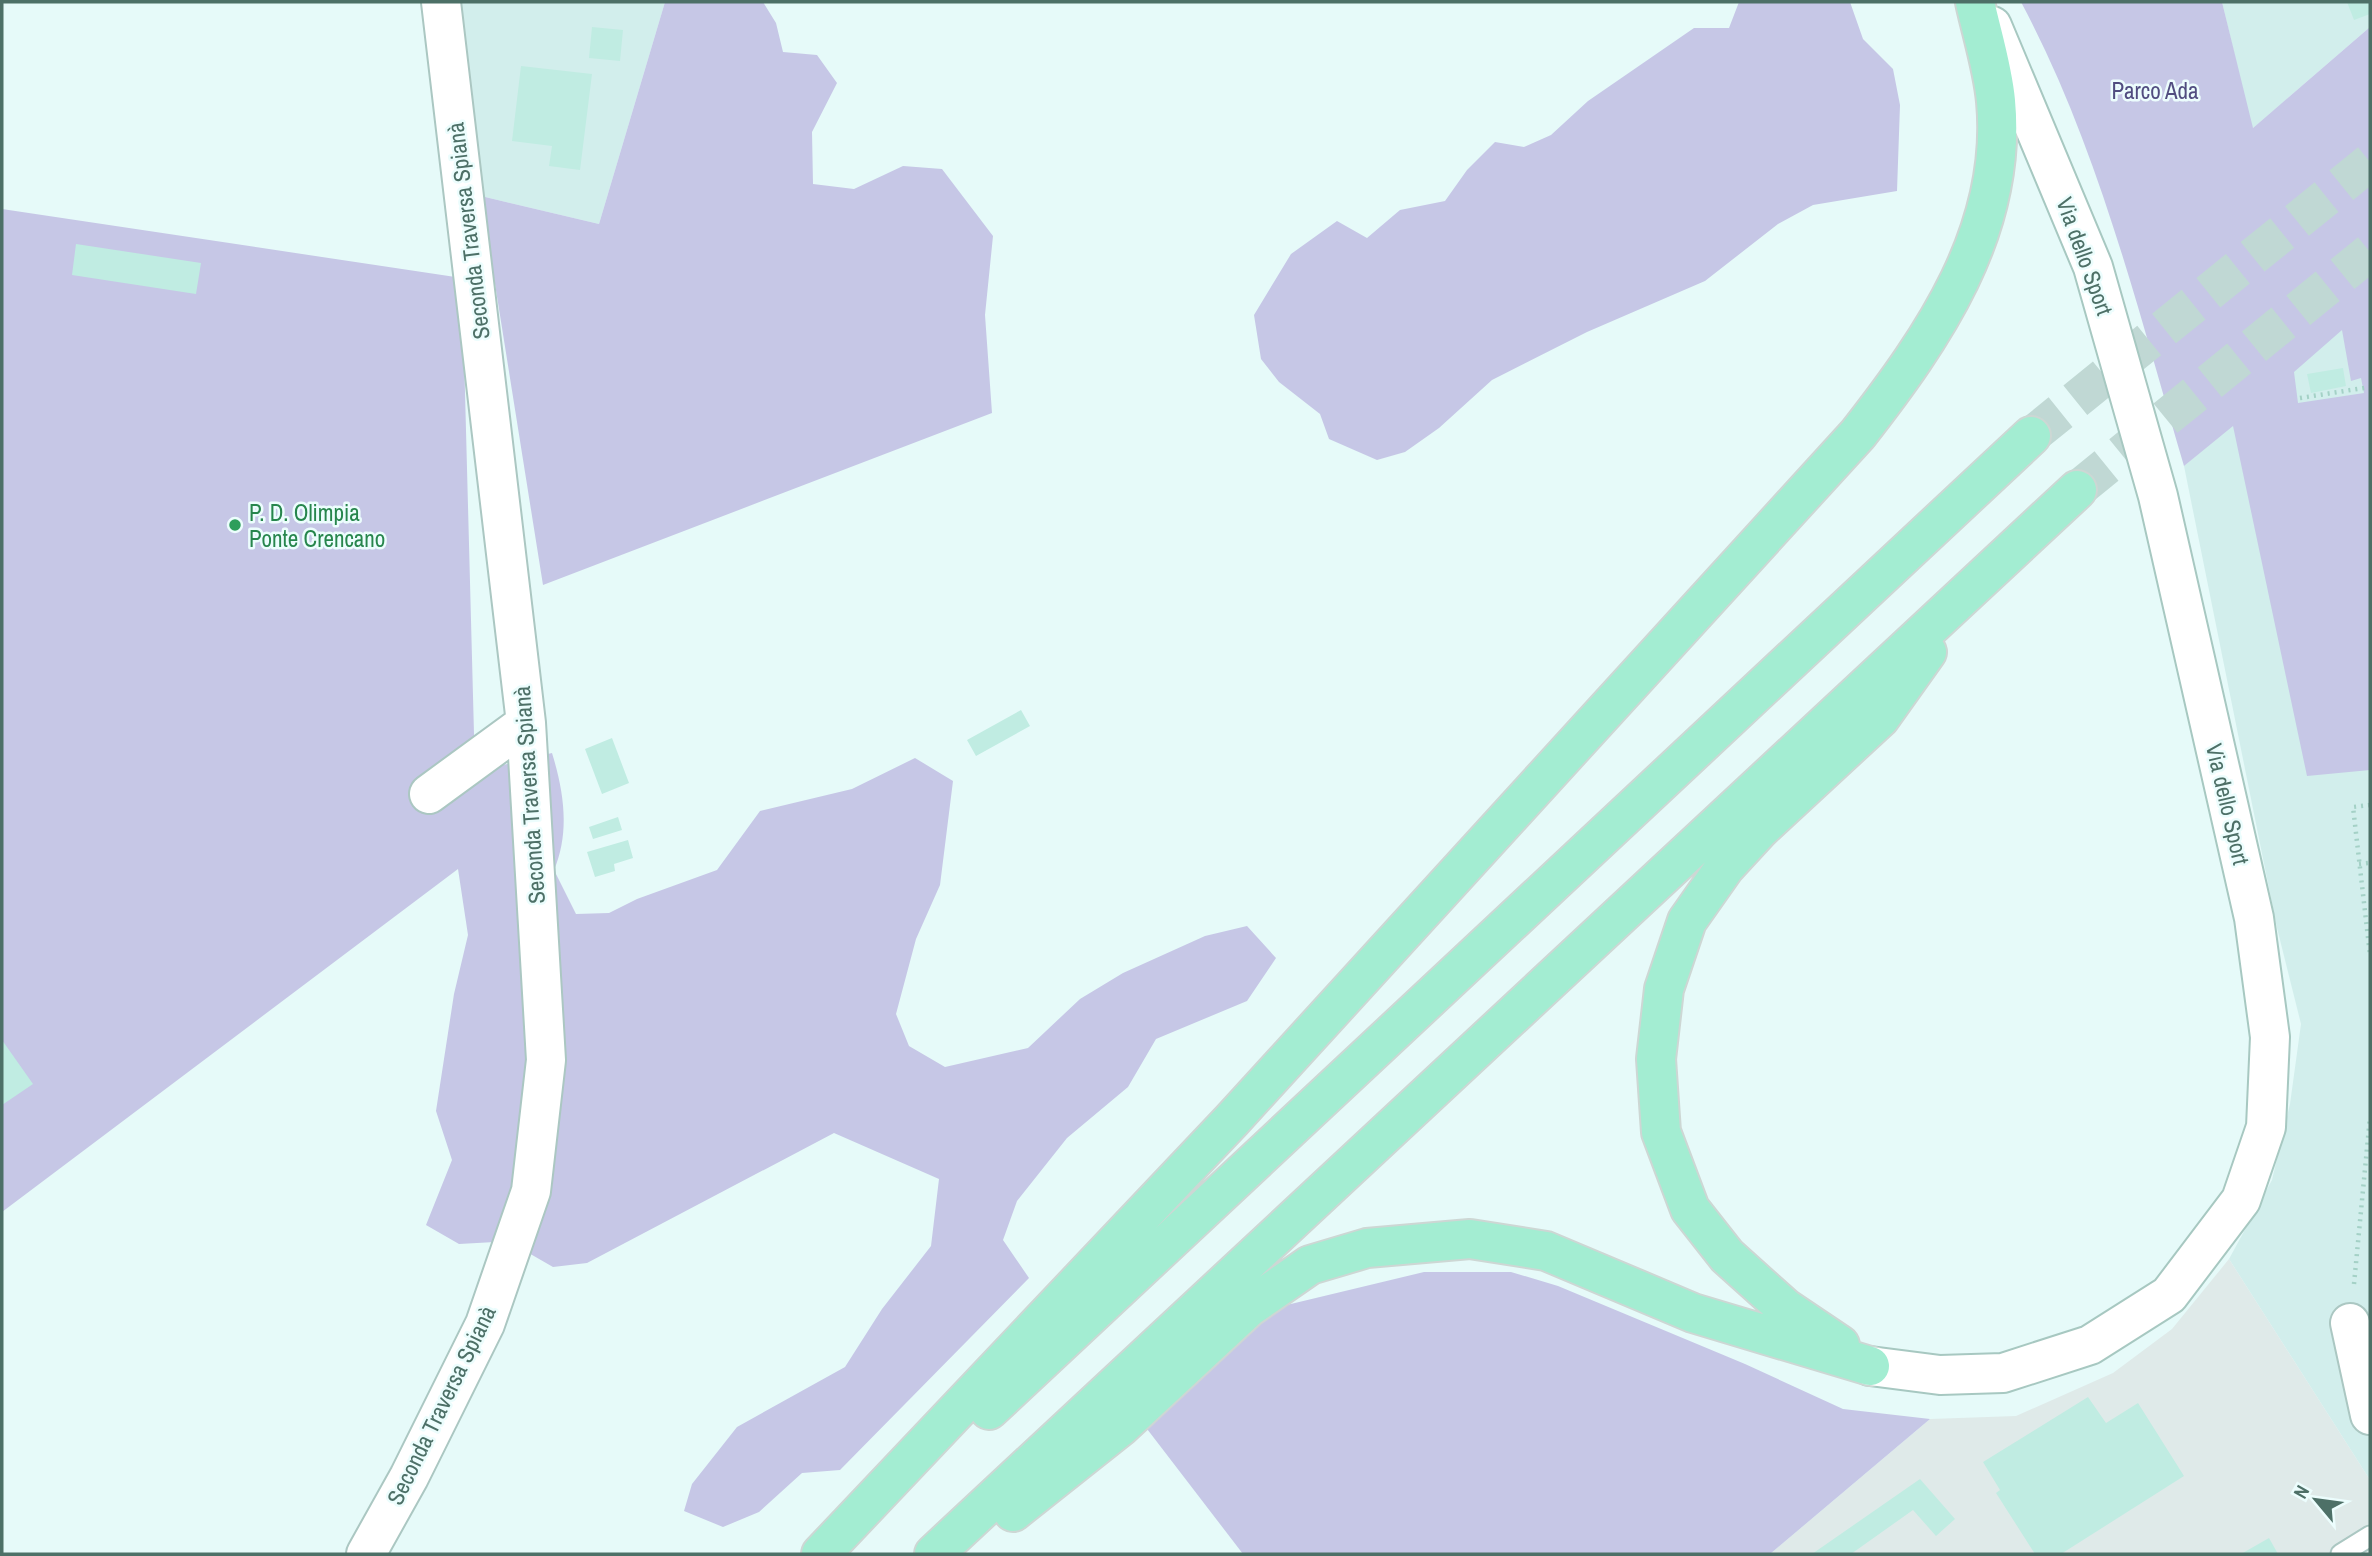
<svg xmlns="http://www.w3.org/2000/svg" width="2372" height="1556" viewBox="0 0 2372 1556" font-family="'Archivo Narrow',sans-serif">
  <rect width="100%" height="100%" fill="#e6faf9"/>
  <!-- residential -->
  <path fill="#d2eeec" d="M458 2H665L599 224 481 196Z
    M2222 2H2370V27L2252 129Z
    M2370 305V1480L2229 1259 2272 1180 2290 1104 2301 1024 2277 928 2184 466Z"/>
  <!-- industrial -->
  <path fill="#dfeae9" d="M2229 1259 2370 1480V1554H1770L1930 1419 2016 1416 2113 1373 2172 1329Z"/>
  <!-- green -->
  <path fill="#c6c7e6" fill-rule="evenodd" d="M665 2H763L776 23 783 52 817 55 837 83 812 132 813 184 854 189 903 166 942 169 993 236 985 315 992 413 543 585 481 196 599 224Z
    M1739 2H1850L1863 39 1893 69 1900 105 1897 191 1813 205 1778 224 1705 281 1587 332 1492 380 1439 428 1405 452 1377 460 1329 439 1320 414 1279 382 1261 359 1254 315 1291 254 1337 221 1367 238 1400 210 1445 201 1467 170 1495 142 1524 147 1551 135 1588 101 1694 28H1729Z
    M2021 2H2222L2253 128 2370 27V770L2307 776 2233 426 2184 466C2138 310 2098 146 2021 2ZM2342 330 2351 381 2361 378 2364 393 2298 403 2294 372Z
    M2 209 462 278 475 772 552 753C564 792 570 832 554 870L576 914 609 913 637 899 717 870 760 811 852 789 915 758 953 781 940 885 916 939 896 1014 909 1046 945 1067 1028 1048 1080 999 1123 973 1205 936 1247 926 1276 958 1247 1001 1156 1039 1128 1087 1067 1138 1017 1201 1003 1240 1029 1278 840 1470 802 1473 759 1512 723 1527 684 1511 692 1484 737 1427 845 1367 882 1309 931 1246 939 1179 834 1133 587 1263 553 1267 520 1248 495 1242 459 1244 426 1225 452 1160 436 1111 454 994 468 935 458 869 2 1212Z
    M1424 1272H1511L1558 1286 1745 1364 1843 1409 1930 1419 1770 1554H1243L1144 1425 1257 1312Z"/>
  <!-- building -->
  <path fill="#c0ece2" d="M2347 2H2370V14L2354 20Z
    M592 27 623 30 620 61 589 58Z
    M521 66 592 74 580 170 549 166 552 146 512 141Z
    M76 244 201 263 196 294 72 275Z
    M2343 368 2346 386 2311 393 2307 374Z
    M1021 710 1030 726 976 756 967 740Z
    M612 738 629 783 602 794 585 749Z
    M618 817 622 830 593 839 589 827Z
    M628 840 633 858 614 864 615 871 595 877 587 852Z
    M2 1040 33 1084 2 1105Z
    M2088 1397 2106 1423 2138 1403 2184 1476 2061 1554H2035L1996 1493 2000 1490 1983 1462Z
    M1920 1479 1955 1519 1936 1536 1913 1510 1851 1554H1812Z
    M2269 1538 2278 1554H2241Z"/>
  <g fill="none" stroke-linecap="round" stroke-linejoin="round">
    <!-- highway-tunnel -->
    <path stroke="#c0d8d4" stroke-width="38" stroke-dasharray="38 19" stroke-linecap="butt" d="M2031 436 2370 162
      M2077 490 2370 252"/>
    <defs>
      <path id="lane" d="M2341 1554 2370 1536"/>
      <path id="street" d="M429 794 526 723
        M2350 1323 2370 1415
        M366 1554 409 1477 485 1324 531 1191 546 1060 526 723 441 2"/>
      <path id="secondary" d="M1870 1366 1940 1375 2003 1373 2090 1345 2169 1295 2241 1200 2266 1127 2270 1037 2254 918 2158 496 2093 267 1992 26"/>
      <path id="highway" d="M1840 1345 1785 1308 1727 1256 1690 1209 1661 1132 1656 1059 1664 989 1687 921 1725 867 1760 829 1880 718 1927 652
        M989 1410 2031 436
        M1013 1512 1120 1427 1248 1308 1310 1265 1367 1248 1470 1239 1546 1251 1693 1313 1870 1366
        M821 1554 1232 1120 1858 434C1933 338 2008 230 1996 101 1993 68 1982 34 1975 2
        M934 1554 2077 490"/>
    </defs>
    <!-- lane casing -->
    <use href="#lane" stroke="#abc7c2" stroke-width="23"/>
    <!-- street casing -->
    <use href="#street" stroke="#abc7c2" stroke-width="42"/>
    <!-- secondary casing -->
    <use href="#secondary" stroke="#a7c8c1" stroke-width="42"/>
    <!-- highway casing -->
    <use href="#highway" stroke="#cdd7d4" stroke-width="42"/>
    <!-- path -->
    <path stroke="#a4d1c6" stroke-width="4.5" stroke-dasharray="2 5" stroke-linecap="butt" d="M2300 398 2370 387
      M2370 805 2353 807 2370 955
      M2359 864 2369 863
      M2354 1284 2370 1117"/>
    <!-- lane -->
    <use href="#lane" stroke="#fff" stroke-width="19"/>
    <!-- street -->
    <use href="#street" stroke="#fff" stroke-width="38"/>
    <!-- secondary -->
    <use href="#secondary" stroke="#fff" stroke-width="38"/>
    <!-- highway -->
    <use href="#highway" stroke="#a3edd2" stroke-width="38"/>
  </g>
  <!-- markers -->
  <circle fill="#2e9e5b" stroke="#ecfdfd" stroke-width="2.5" cx="235" cy="525" r="7"/>
  <g text-anchor="middle" dominant-baseline="central" stroke-width="5" stroke-linejoin="round" paint-order="stroke">
    <!-- park labels -->
    <g font-size="23" fill="#514d80" stroke="#ecfdfd">
      <text x="2155" y="90">Parco Ada</text>
    </g>
    <!-- street labels -->
    <g font-size="23" fill="#4d7067" stroke="#ecfdfd">
      <text transform="translate(468 231) rotate(-97)">Seconda Traversa Spianà</text>
      <text transform="translate(2085 256) rotate(70)">Via dello Sport</text>
      <text transform="translate(529 795) rotate(-94)">Seconda Traversa Spianà</text>
      <text transform="translate(2228 804) rotate(77)">Via dello Sport</text>
      <text transform="translate(441 1405) rotate(-64)">Seconda Traversa Spianà</text>
    </g>
    <!-- leisure labels -->
    <g font-size="23" fill="#27864d" stroke="#ecfdfd" text-anchor="start">
      <text x="249" y="512">P. D. Olimpia<tspan x="249" dy="26">Ponte Crencano</tspan></text>
    </g>
  </g>
  <!-- border -->
  <rect width="2372" height="1556" fill="none" stroke="#4d7067" stroke-width="7"/>
  <!-- north arrow -->
  <g transform="translate(2316 1500) rotate(299)" stroke="#ecfdfd" stroke-width="5" paint-order="stroke">
  <path d="M0-5L12 26L0 18L-12 26Z" fill="#4d7067"/>
  <text y="-10" font-size="19" font-weight="bold" text-anchor="middle" fill="#4d7067">N</text>
  </g>
</svg>
